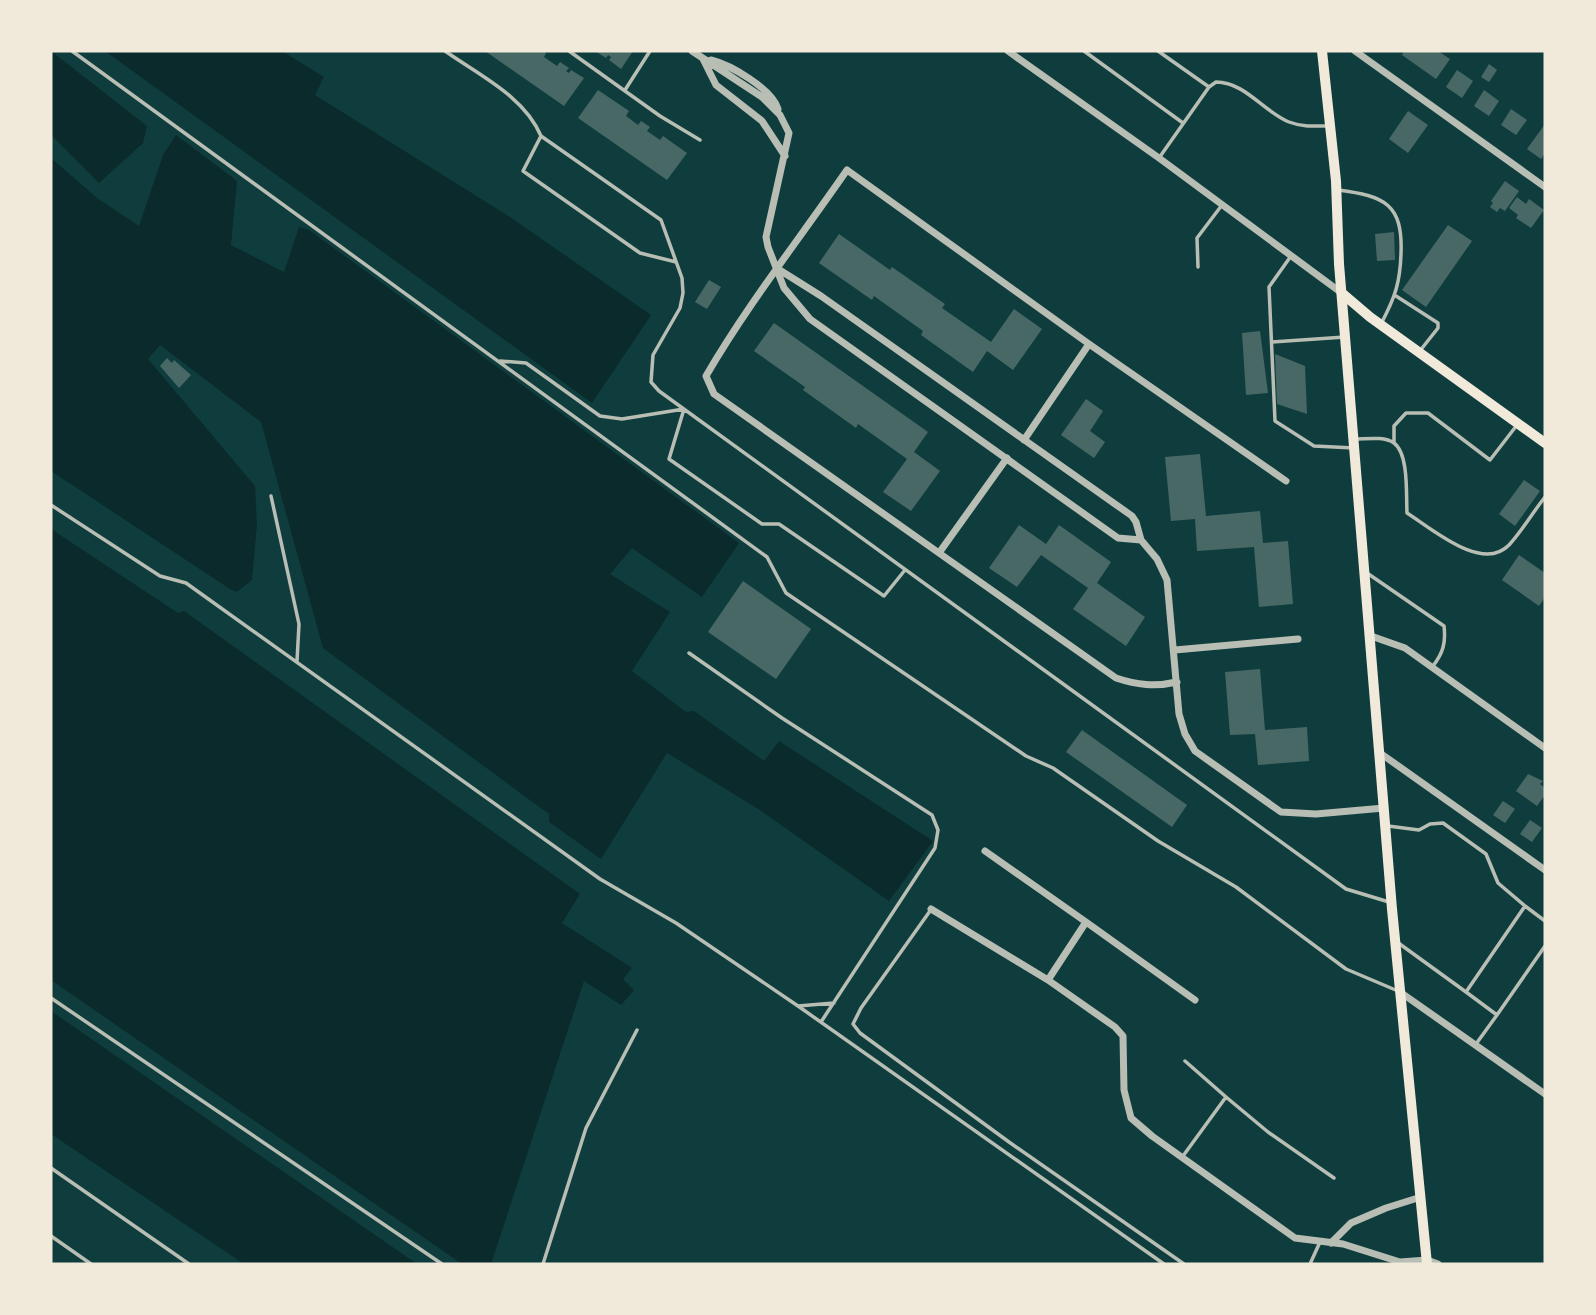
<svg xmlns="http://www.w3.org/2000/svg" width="1596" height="1315" viewBox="0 0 1596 1315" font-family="'Alegreya Sans',sans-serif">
  <rect width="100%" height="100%" fill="#0f3d3e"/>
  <!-- water -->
  <path fill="#0a2a2b" d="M51 51 147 126 143 143 99 183 51 135Z
    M105 51H282L324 77 315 95 510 217 651 315 592 403Z
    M176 135 237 181 231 245 284 272 299 227 309 230 739 543 702 597 632 548 610 574 670 612 632 671 686 712 694 711 764 761 779 741 933 841 889 901 760 810 667 753 601 859 549 822V814L323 648 261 422 160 345 148 359 255 486 257 524 252 580 237 592 230 589 51 471V158L97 198 139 226 163 155Z
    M51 529 178 613 184 611 580 894 562 923 632 968 623 979 634 990 621 1005 584 981 491 1264H462L51 980Z
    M51 1011 417 1264H244L51 1134Z"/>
  <!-- building -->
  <path fill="#486865" d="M485 51H544L546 53 544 57 557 66 560 62 569 68 566 71 569 73 571 70 584 78 564 106Z
    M595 51H633L621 69 609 60 611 57 608 55 606 58Z
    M1404 51H1438L1450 59 1436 79 1402 55Z
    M1489 64 1497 70 1489 82 1481 77Z
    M1457 70 1473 81 1462 98 1446 87Z
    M598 90 629 111 626 116 638 125 641 121 650 127 647 131 660 140 663 136 687 153 667 180 578 118Z
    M1484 90 1499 101 1489 116 1474 106Z
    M1511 109 1527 120 1516 135 1501 125Z
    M1408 111 1428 125 1408 153 1389 139Z
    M1545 124V153L1541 159 1527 149Z
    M1505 181 1519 191 1505 211 1500 208 1497 212 1490 207 1493 203 1491 201Z
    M1517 197 1526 204 1529 199 1544 210 1531 228 1516 218 1518 215 1509 208Z
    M1448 225 1472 241 1426 307 1402 290Z
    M1394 232 1395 260 1377 261 1375 234Z
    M839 234 890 270 892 267 945 304 942 308 991 342 1014 309 1042 329 1013 370 987 351 973 372 921 335 923 331 874 296 872 300 819 263Z
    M709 280 721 287 707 309 695 302Z
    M774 323 928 432 914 452 940 471 911 511 883 492 907 459 858 424 856 428 803 390 805 387 754 351Z
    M1260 331 1268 393 1246 395 1242 333Z
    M1275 354 1305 366 1307 414 1277 404Z
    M167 358 172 363 174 360 191 375 179 388 160 366Z
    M1086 399 1103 411 1090 431 1105 442 1094 458 1061 435Z
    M1200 454 1206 516 1260 511 1263 543 1288 541 1293 604 1259 607 1254 547 1197 551 1195 519 1171 521 1165 457Z
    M1524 480 1540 491 1515 526 1499 514Z
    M1019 525 1046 544 1059 525 1111 562 1097 583 1145 617 1126 646 1073 609 1088 588 1041 555 1017 587 989 568Z
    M1519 555 1545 573V597L1539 606 1502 580Z
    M743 581 811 629 776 679 708 632Z
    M1260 669 1265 730 1307 727 1309 761 1258 765 1255 734 1230 735 1225 672Z
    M1082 730 1187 805 1172 827 1066 752Z
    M1528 774 1543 781 1540 784 1545 788V795L1537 806 1516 791Z
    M1503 801 1515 809 1505 823 1493 815Z
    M1530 820 1542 828 1532 842 1520 834Z"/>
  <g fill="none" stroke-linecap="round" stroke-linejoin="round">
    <!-- service -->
    <path stroke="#b8beb3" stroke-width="3.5" d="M72 51 767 557 786 593 1026 756 1053 768 1158 841 1236 887 1346 969 1398 991
      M445 51C479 75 524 96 541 136L661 220 682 278 683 293 680 308 653 355 651 382 659 391 1346 889 1389 902
      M569 51 660 116 700 140
      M1084 51 1183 123
      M1158 51 1209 87
      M625 90 650 51
      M541 136 523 171 640 253 676 262
      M1159 158 1209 87 1216 82C1245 82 1264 112 1289 122 1302 127 1315 126 1328 126
      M1338 190C1385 196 1403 204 1401 254 1400 283 1395 297 1382 322
      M1291 256 1269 287 1275 421 1314 446 1354 448
      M1198 267 1197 238 1222 205
      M1396 296 1438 323V328L1419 352
      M1272 342 1345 337
      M500 361 526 363 600 416 622 419 684 409 669 459 762 524H779L884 596 905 570
      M1355 439C1366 439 1384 436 1394 443 1409 454 1406 495 1407 513 1431 528 1482 573 1509 545 1522 531 1533 512 1545 497
      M1394 442V426L1406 413H1428L1490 460 1517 425
      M271 496 299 624 297 661
      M51 505 160 576 186 583 600 879 676 923 798 1006 1164 1264
      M1367 573 1444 626C1446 643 1443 653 1433 666
      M689 653 782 718 932 815 938 830 935 848 821 1022
      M1388 826 1419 830 1430 824 1443 823 1486 854 1498 883 1525 906
      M930 911 861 1008 853 1024 860 1033 1009 1142 1184 1264
      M1545 921 1525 906 1466 992 1497 1015 1545 946
      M1397 942 1466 992
      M51 998 442 1264
      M798 1006 834 1003
      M1476 1044 1497 1015
      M1185 1061 1226 1097
      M1183 1156 1226 1097 1268 1132 1334 1178
      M51 1168 189 1264
      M51 1236 91 1264
      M543 1264 586 1128 637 1030
      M1310 1264 1320 1242"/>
    <!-- minor -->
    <path stroke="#b8beb3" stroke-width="7" d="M692 51 762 97 780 115 789 133 766 237 768 247 784 288 810 319 1118 538 1141 540
      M1008 51 1159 158 1343 294
      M1355 51 1545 187
      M703 59 716 85 762 121 785 156
      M711 60C731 65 772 89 778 109
      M778 269 821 296 1132 516 1136 522 1141 540 1157 559 1167 580 1179 714 1185 734 1195 751 1281 812 1316 814 1384 808
      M1024 440 1089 344
      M1007 458 939 553 714 394 706 376C748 304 800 238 847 170L1089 344 1286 481
      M939 553 1116 678C1137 685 1155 687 1177 682
      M1371 636 1405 648 1545 748
      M1175 650 1298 639
      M1380 753 1545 870
      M985 851 1086 922 1048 980
      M931 909 1048 980 1115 1027 1123 1036 1124 1090 1131 1118 1152 1136 1295 1238 1343 1244 1400 1262 1427 1260 1438 1264
      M1086 922 1195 1000
      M1400 992 1545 1094
      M1331 1243 1351 1223 1386 1208 1421 1197"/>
    <!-- secondary -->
    <path stroke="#f1e9da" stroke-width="10" d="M1322 51 1336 181 1339 264 1392 909 1427 1264
      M1343 294 1370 317 1545 443"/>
  </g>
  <!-- border -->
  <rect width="1596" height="1315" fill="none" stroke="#f1e9da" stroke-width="105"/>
</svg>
